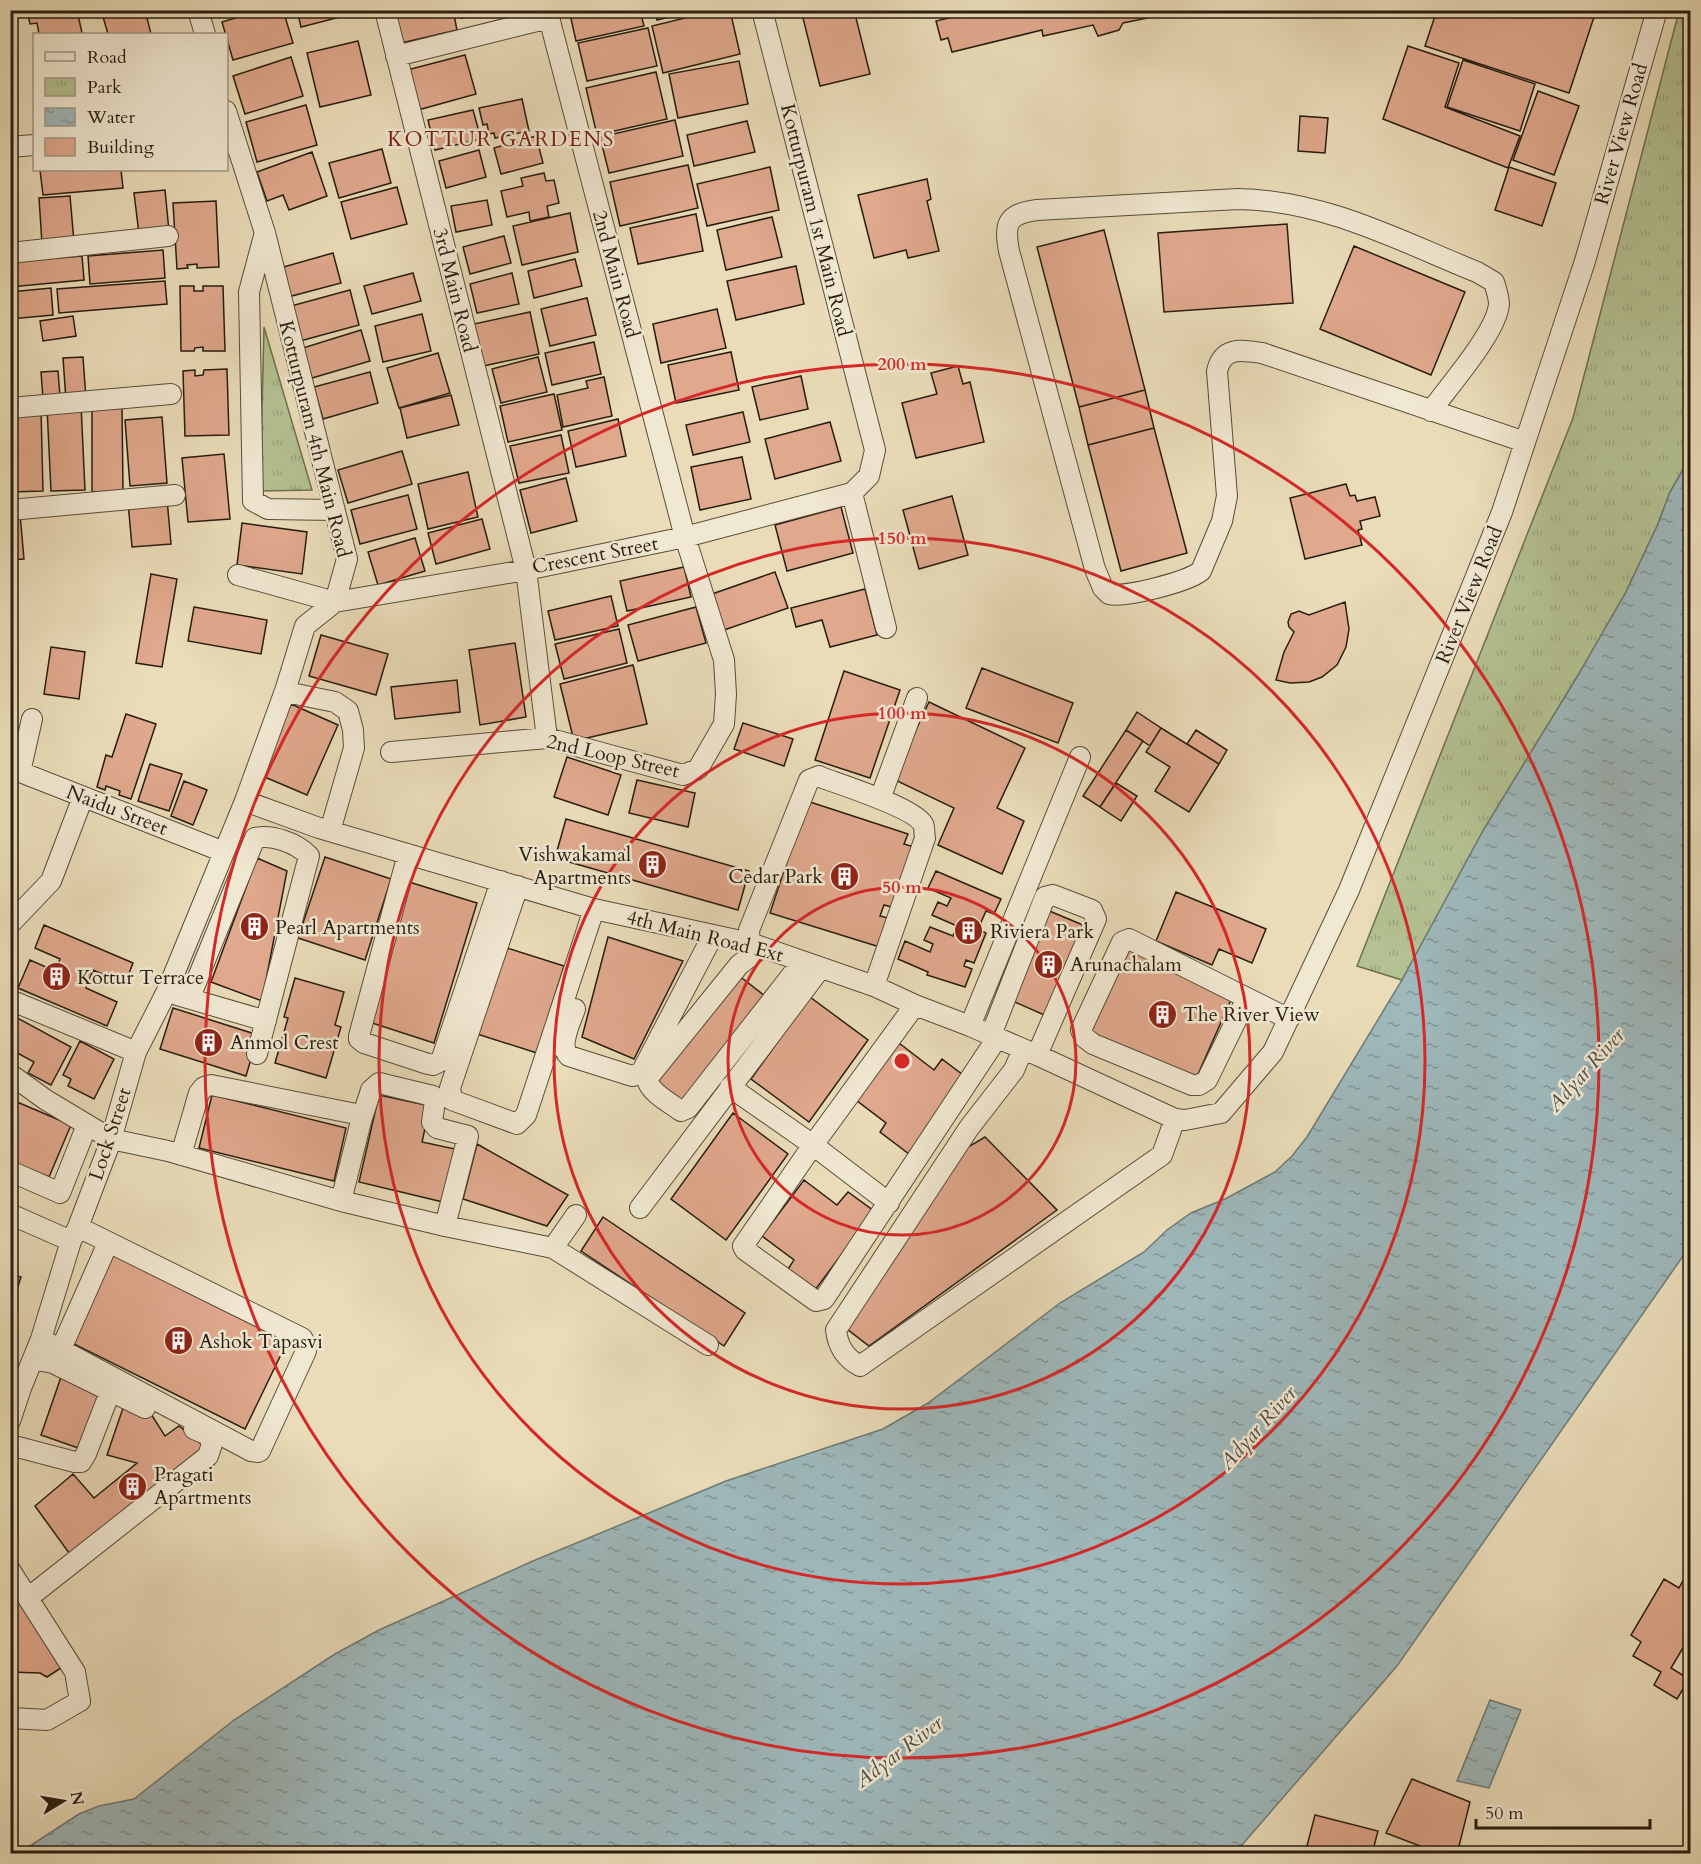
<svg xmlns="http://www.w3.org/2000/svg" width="1701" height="1864" viewBox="0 0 1701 1864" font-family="Cardo,serif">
  <defs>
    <pattern id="park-tufts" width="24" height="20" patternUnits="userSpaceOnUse" patternTransform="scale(1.5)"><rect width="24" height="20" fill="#b4c192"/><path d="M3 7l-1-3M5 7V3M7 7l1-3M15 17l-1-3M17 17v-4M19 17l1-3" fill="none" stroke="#9ba57d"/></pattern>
    <pattern id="water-ripples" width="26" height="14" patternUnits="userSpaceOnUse" patternTransform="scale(1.5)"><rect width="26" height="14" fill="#9eb8bb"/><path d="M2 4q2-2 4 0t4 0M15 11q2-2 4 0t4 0" fill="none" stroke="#819596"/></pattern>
  </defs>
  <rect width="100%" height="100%" fill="#eadcb9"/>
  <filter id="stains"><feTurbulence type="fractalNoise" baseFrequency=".00333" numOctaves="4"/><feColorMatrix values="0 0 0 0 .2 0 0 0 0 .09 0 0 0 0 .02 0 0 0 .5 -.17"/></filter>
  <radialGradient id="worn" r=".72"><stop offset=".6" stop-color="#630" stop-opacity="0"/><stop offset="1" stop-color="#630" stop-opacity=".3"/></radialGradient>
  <!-- park -->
  <path fill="url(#park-tufts)" stroke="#6e6f50" stroke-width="1.5" d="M1679 11H1690V458L1670 492 1658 524 1626 592 1577 677 1484 829 1402 980 1357 966 1573 418Z
    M264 327 312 490 260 491Z"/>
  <!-- water -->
  <path fill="url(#water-ripples)" stroke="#6e7a76" stroke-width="1.5" d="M1690 458V1246L1397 1666 1235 1853H19L79 1814 99 1806 134 1799 234 1720 335 1654 379 1630 533 1561 726 1481 883 1429 928 1403 1060 1303 1144 1252 1167 1230 1191 1213 1225 1199 1275 1172 1292 1156 1307 1137 1402 980 1484 829 1577 677 1626 592 1658 524 1670 492Z
    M1490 1700 1521 1710 1489 1788 1457 1781Z"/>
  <!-- building -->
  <path fill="#e0a88d" stroke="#271d0f" stroke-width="1.5" d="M27 10H77L82 33 73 34H39L37 23 30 24Z
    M101 10H145L151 34H108Z
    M263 10H283L293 43 233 60 222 22Z
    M297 10H352V14L301 27Z
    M389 10H453L457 30 397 44Z
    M459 10H499L461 18Z
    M569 10H640L644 26 576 41Z
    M655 10H698L657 20Z
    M718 10H730L740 54 663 73 652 26Z
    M801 10H854L870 74 820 86Z
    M964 10H1176L1177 12 1123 23 1119 30 1098 36 1093 25 1043 36 1042 30 952 52 948 38 941 40 936 21 965 14Z
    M964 10H1176L1177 12 1123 23 1119 30 1098 36 1093 25 1043 36 1042 30 952 52 948 38 941 40 936 21 965 14Z
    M1437 10H1583L1595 14 1569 93 1425 46Z
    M648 28 657 66 587 81 578 43Z
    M358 41 371 95 320 107 307 53Z
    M1408 46 1459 63 1445 107 1520 136 1508 168 1383 119Z
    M465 55 476 94 418 110 407 70Z
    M291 57 303 96 245 114 233 76Z
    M1463 60 1535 84 1520 131 1447 107Z
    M739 61 748 104 678 118 669 74Z
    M656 72 667 119 597 135 586 88Z
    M1538 91 1579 106 1554 175 1513 160Z
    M522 99 529 131 495 138 494 133 489 134 487 124 483 125 479 108Z
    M306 105 317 145 257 162 246 122Z
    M473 110 481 139 435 150 428 120Z
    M1300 116 1328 118 1325 153 1298 151Z
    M675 120 683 156 609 173 600 137Z
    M747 121 755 152 694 166 687 135Z
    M536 136 543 163 501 174 494 148Z
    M382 149 391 183 339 198 329 163Z
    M479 150 486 177 446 188 439 161Z
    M312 152 327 196 289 210 283 195 267 201 257 172Z
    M688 165 698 208 620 226 610 182Z
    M770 167 779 210 707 226 697 184Z
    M1509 167 1556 183 1542 226 1495 210Z
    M40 170H121L123 188 43 195Z
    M544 173 546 181 554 180 559 203 547 206 549 217 530 221 529 212 507 217 501 191 523 186 521 178Z
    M927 179 931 199 927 201 939 251 908 258 906 250 874 258 858 195Z
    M397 187 407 224 351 239 341 202Z
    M165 190 169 231 139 234 134 193Z
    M70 196 74 242 42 244 39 198Z
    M487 200 492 225 456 232 451 206Z
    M216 201 219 267 197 268V264L187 265 188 268 177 269 173 203Z
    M570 213 578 252 522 265 513 226Z
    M696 214 703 251 638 264 630 228Z
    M772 217 782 257 726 270 717 230Z
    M1287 224 1293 303 1164 312 1158 233Z
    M1104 230 1145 390 1079 407 1037 247Z
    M504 236 511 263 470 274 463 247Z
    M1354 246 1465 292 1431 375 1320 329Z
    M163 250 165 278 90 284 88 256Z
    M333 253 341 283 288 297 280 268Z
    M82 256 84 280 10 287V262Z
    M575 259 582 286 534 298 528 271Z
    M796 266 804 304 736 320 727 281Z
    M413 273 421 301 372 314 364 286Z
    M512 273 519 304 477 313 470 284Z
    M165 281 167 304 59 313 57 289Z
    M180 286H194V291H203V286H223L225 351H203V347L195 348 194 351H181Z
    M51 288 53 315 10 319V292Z
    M350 290 359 325 300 341 291 306Z
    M587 298 596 335 550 346 541 309Z
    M717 309 726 348 661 363 653 324Z
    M530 312 539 354 483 366 474 324Z
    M422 314 431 351 383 362 375 326Z
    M73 316 76 336 43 341 40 321Z
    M361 330 370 361 312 378 303 348Z
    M594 342 601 374 552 385 545 353Z
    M731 352 739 390 676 403 668 365Z
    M438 353 450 393 399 408 387 368Z
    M83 357 86 399 66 400 63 358Z
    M538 357 547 392 501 403 492 369Z
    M958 366 963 384 970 382 984 442 916 458 902 403 937 394 931 373Z
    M227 369 229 435 185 436 183 371 195 370V376L203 375 204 370Z
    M58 371 60 397 43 399 41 372Z
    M370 372 378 403 323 419 314 387Z
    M801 376 808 409 760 420 752 387Z
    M604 377 612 416 563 427 557 395 588 388 586 381Z
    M10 383H14L16 400 10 401Z
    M1145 390 1154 428 1088 445 1079 407Z
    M554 394 562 430 508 442 500 406Z
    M451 395 459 425 407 438 400 408Z
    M81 405 85 490 51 491 47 407Z
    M92 408H122L123 491 92 492Z
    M41 410 43 491 10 492V411Z
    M743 412 750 442 693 455 686 425Z
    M162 417 167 483 130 486 125 420Z
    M618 419 626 456 576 467 568 431Z
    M830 422 841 461 775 479 765 439Z
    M1154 428 1187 553 1121 571 1088 445Z
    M561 435 569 473 519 483 510 446Z
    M402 451 412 484 348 503 338 470Z
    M224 454 230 519 188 522 182 458Z
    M742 457 751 499 700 510 691 467Z
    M468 472 478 517 428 529 418 484Z
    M566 478 577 521 531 533 520 490Z
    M1346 484 1350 496 1355 495 1357 501 1375 497 1380 516 1360 521 1362 529 1358 530 1362 545 1305 559 1290 498Z
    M408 495 417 529 360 544 351 510Z
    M952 496 968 555 919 569 903 510Z
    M167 499 171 544 132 547 128 502Z
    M841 507 853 553 787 571 775 525Z
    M20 514 24 559 10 560V515Z
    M482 519 490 549 436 564 428 533Z
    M242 523 307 532 302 574 237 565Z
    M415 538 425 571 378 585 368 552Z
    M684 567 691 597 627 611 620 581Z
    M775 572 788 608 724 630 712 594Z
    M151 574 177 579 162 667 136 663Z
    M865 589 877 635 830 647 822 620 796 627 791 608Z
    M611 596 618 626 555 640 548 611Z
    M1345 602 1349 629 1346 647 1337 665 1322 677 1309 682 1290 683 1276 680 1284 652 1294 632 1289 627 1288 622 1291 614 1299 611 1309 615Z
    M194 607 267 620 261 654 188 641Z
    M696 607 706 643 638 661 628 625Z
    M619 629 627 663 564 679 555 644Z
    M321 635 388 654 376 695 309 676Z
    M515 643 526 717 480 725 469 650Z
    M51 647 85 652 79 699 44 694Z
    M633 665 647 724 574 741 560 684Z
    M982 668 1073 703 1058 743 966 708Z
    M844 671 900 690 870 778 815 760Z
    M457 680 460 712 395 719 391 687Z
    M929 702 1025 748 997 808 1024 821 1002 874 938 845 954 808 893 779Z
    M291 704 338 725 307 795 260 775Z
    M1137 712 1161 728 1150 746 1126 730Z
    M126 714 156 724 131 799 119 795 120 791 106 786 105 790 97 787 106 755 112 757Z
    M743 723 793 739 784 766 734 749Z
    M1161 728 1219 764 1189 812 1155 791 1170 767 1146 752Z
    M1126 730 1143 741 1100 807 1083 796Z
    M1196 730 1227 750 1219 764 1187 744Z
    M567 757 621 775 608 815 554 797Z
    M150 764 182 774 169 811 138 801Z
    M637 780 695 793 688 827 629 813Z
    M184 781 207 790 193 825 171 816Z
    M1116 783 1137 796 1121 821 1100 807Z
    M807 801 908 834 904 844 914 847 895 908 884 905 880 916 892 919 883 948 770 913Z
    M566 819 749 871 738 910 555 858Z
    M325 857 391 879 365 960 298 938Z
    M257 858 287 871 262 1001 211 982Z
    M936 871 1001 899 994 914 986 911 978 929 986 933 974 963 966 960 964 966 972 969 965 987 927 975 928 972 898 959 905 941 930 952 933 944 924 940 930 927 953 936 957 926 932 915 938 902 947 906 951 898 928 888Z
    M409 882 477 903 434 1043 366 1021Z
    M1176 892 1266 929 1252 963 1219 949 1212 965 1156 941Z
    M1047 910 1090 928 1051 1018 1008 999Z
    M44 925 133 963 125 984 93 970 86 988 117 1002 107 1026 18 988 30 960 55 971 60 959 35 948Z
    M608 937 683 961 634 1059 582 1037Z
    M501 946 564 966 537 1053 474 1033Z
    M1129 946 1234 993 1195 1081 1089 1034Z
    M738 975 765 996 684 1104 656 1080Z
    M295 978 344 992 335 1025 341 1027 326 1078 275 1063 288 1018 284 1017Z
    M810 997 868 1040 809 1122 751 1079Z
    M173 1008 258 1035 246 1076 160 1049Z
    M10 1014 71 1047 51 1085 28 1073 34 1062 10 1049Z
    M80 1041 114 1059 94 1099 68 1086 71 1079 63 1075Z
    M899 1043 934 1070 942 1059 967 1078 909 1154 880 1132 886 1123 856 1100Z
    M212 1095 346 1128 334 1181 199 1148Z
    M379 1095 430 1106 422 1142 455 1149 443 1202 359 1182Z
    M10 1099 71 1125 49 1177 10 1161Z
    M733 1113 788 1154 726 1240 671 1199Z
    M985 1137 1057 1210 869 1346 847 1329 958 1153Z
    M477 1144 568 1195 547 1226 463 1199Z
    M804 1180 837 1205 848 1192 874 1211 815 1290 788 1269 794 1260 762 1236Z
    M603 1217 745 1313 724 1346 581 1251Z
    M111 1253 288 1340 245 1429 68 1341Z
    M10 1274 21 1277 14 1299 10 1298Z
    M61 1377 101 1391 81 1449 41 1435Z
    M123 1408 151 1414 165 1436 179 1426 206 1448 69 1553 35 1506 73 1474 94 1498 137 1463 107 1455Z
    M10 1575 64 1666 47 1677 40 1673 10 1672Z
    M1686 1575 1690 1578V1636L1671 1668 1689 1679 1677 1699 1654 1685 1661 1672 1633 1656 1641 1642 1631 1635 1664 1579 1679 1588Z
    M1412 1779 1470 1802 1457 1854H1441L1386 1833Z
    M1315 1815 1378 1831 1372 1854H1338L1307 1846Z"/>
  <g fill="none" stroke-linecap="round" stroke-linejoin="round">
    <defs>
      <path id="minor" d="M198 10 205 34
        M385 10 526 570 547 738
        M396 56 549 18
        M10 147 34 145
        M264 236 249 292 253 501 268 509 334 510
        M10 253 168 236
        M10 408 171 394
        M1431 411C1448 387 1497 332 1499 304 1499 297 1496 289 1494 282L1477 272C1400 241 1324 200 1238 199L1037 210C1007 214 1004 223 1009 251L1095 569 1103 588 1109 594C1125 598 1187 582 1201 571L1222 521 1227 496 1217 371C1223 346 1241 350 1262 353L1525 442
        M852 493 886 628
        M10 510 175 495
        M238 575 335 602 526 570 685 537 852 493 869 476 875 450 762 10
        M286 688 291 693 335 702 348 711 353 730 354 748 330 831
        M391 752 547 738 683 775 698 769 724 724 726 694 724 660 685 537 547 10
        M10 768 224 852
        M20 772 32 719
        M880 799 917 698
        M245 801 319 828 594 909 750 943 874 986 915 1005 970 1026 1037 1055 1175 1119 1185 1120 1221 1113 1273 1052 1349 890 1502 512 1585 261 1657 10
        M408 854 359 1036V1039L364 1043 428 1064 433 1065 441 1061 501 881
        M518 886 450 1088 452 1100 517 1124 526 1115 594 909
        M10 924 51 881 83 797
        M750 943 749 930 809 780 819 776 823 778C842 785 914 808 923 824 925 827 924 834 925 838L874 986
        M761 948 739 965 647 1079C649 1092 670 1103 681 1111L688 1108 802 962
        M177 995 266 1021
        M190 997 255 838C272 834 297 843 309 856L257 1054
        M1247 998 1207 1080 1199 1085H1192L1093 1044 1084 1037 1081 1030 1122 942 1129 939 1289 1019
        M10 1000 136 1052
        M575 1009C571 1021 558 1046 569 1056L629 1075 633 1076 641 1073 713 935
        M970 1026 1080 757
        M991 1035 1045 897 1053 895 1092 910 1096 919 1037 1055
        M1023 1049 1014 1070 969 1128 836 1330C838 1347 845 1358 860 1366L1162 1155 1175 1119
        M10 1074 46 1100 111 1139 168 1151 341 1201 445 1226 553 1248 708 1345
        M730 1087 813 1145 743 1246 745 1250 816 1301 824 1299 997 1038
        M361 1121 371 1090 379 1083 433 1096 435 1101 432 1122 437 1128 468 1136 445 1226
        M181 1155 199 1093 204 1087 211 1085 356 1114 361 1121 341 1201
        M10 1171 60 1193 85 1130
        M889 1203 813 1145 915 1005
        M640 1208 820 969
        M10 1214 71 1241
        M553 1248 576 1215
        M41 1339 251 1451 258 1452 260 1451 306 1351 305 1343 302 1338 78 1227
        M61 1349 108 1243
        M33 1359 53 1363 145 1408
        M10 1421 21 1388 41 1339 71 1241 78 1227 110 1143 136 1052 167 991 245 801 286 688 305 626 335 602 347 559 265 233 226 111
        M10 1445 75 1462H81L86 1454 110 1392
        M10 1570 75 1672 80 1701 47 1720 10 1718
        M28 1598 208 1456 212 1444 208 1435 194 1429"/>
    </defs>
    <!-- minor casing -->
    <use href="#minor" stroke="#584d3a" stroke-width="22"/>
    <!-- minor -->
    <use href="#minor" stroke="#f1e8d2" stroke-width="20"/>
  </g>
  <!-- distance rings -->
  <g fill="none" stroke="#d62828" stroke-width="3">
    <circle cx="902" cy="1061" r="174"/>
    <circle cx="902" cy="1061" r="348"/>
    <circle cx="902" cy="1061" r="523"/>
    <circle cx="902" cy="1061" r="697"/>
  </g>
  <!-- icons -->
  <defs>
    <symbol id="building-disc" viewBox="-11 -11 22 22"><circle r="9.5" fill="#8f2418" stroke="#f1e8d2"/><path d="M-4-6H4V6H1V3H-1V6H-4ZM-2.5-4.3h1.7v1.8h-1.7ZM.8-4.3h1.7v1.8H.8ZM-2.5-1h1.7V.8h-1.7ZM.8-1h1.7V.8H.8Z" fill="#fff"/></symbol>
  </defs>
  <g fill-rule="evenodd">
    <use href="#building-disc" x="636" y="848" width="33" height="33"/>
    <use href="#building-disc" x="828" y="860" width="33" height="33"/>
    <use href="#building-disc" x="238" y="910" width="33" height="33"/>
    <use href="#building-disc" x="952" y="914" width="33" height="33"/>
    <use href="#building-disc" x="1032" y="948" width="33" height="33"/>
    <use href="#building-disc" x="40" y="960" width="33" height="33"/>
    <use href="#building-disc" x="1146" y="998" width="33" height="33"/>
    <use href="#building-disc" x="192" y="1026" width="33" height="33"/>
    <use href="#building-disc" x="162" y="1324" width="33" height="33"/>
    <use href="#building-disc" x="116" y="1470" width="33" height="33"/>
  </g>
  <g text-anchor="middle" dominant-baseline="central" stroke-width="5" stroke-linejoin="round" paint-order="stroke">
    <!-- street labels -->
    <g font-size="20" fill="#271d0f" stroke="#f1e8d2">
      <text transform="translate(1621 134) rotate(-74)">River View Road</text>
      <text transform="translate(816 220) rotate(76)">Kotturpuram 1st Main Road</text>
      <text transform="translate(616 274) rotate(75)">2nd Main Road</text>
      <text transform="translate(455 290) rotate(76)">3rd Main Road</text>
      <text transform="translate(315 439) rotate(76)">Kotturpuram 4th Main Road</text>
      <text transform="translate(595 555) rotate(-11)">Crescent Street</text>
      <text transform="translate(1469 595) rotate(-68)">River View Road</text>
      <text transform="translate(613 756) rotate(13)">2nd Loop Street</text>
      <text transform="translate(117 810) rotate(21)">Naidu Street</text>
      <text transform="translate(705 936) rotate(14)">4th Main Road Ext</text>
      <text transform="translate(110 1134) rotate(-72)">Lock Street</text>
    </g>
    <!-- poi labels -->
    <g font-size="20" fill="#271d0f" stroke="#f1e8d2" text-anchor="start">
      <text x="631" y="854" text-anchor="end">Vishwakamal<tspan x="631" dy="23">Apartments</tspan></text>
      <text x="823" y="876" text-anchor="end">Cedar Park</text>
      <text x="275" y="927">Pearl Apartments</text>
      <text x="990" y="931">Riviera Park</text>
      <text x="1070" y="964">Arunachalam</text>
      <text x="77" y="977">Kottur Terrace</text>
      <text x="1183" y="1014">The River View</text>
      <text x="230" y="1042">Anmol Crest</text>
      <text x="199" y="1341">Ashok Tapasvi</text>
      <text x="154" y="1474">Pragati<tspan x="154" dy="23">Apartments</tspan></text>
    </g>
    <!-- neighbourhood labels -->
    <g font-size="21" letter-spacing="1.5" fill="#7a1f14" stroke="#f1e8d2">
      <text x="501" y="139">KOTTUR GARDENS</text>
    </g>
    <!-- water labels -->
    <g font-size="21" font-style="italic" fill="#4b4c43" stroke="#f1e8d2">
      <text transform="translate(1586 1070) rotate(-48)">Adyar River</text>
      <text transform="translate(1258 1428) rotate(-48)">Adyar River</text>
      <text transform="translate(899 1752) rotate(-37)">Adyar River</text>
    </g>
  </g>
  <circle cx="902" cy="1061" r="9" fill="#d62828" stroke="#f1e8d2" stroke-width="3"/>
  <g font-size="18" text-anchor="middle" font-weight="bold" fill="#d62828" stroke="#f1e8d2" stroke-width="5" stroke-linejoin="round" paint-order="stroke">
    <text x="902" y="370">200 m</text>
    <text x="902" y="544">150 m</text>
    <text x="902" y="719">100 m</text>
    <text x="902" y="893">50 m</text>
  </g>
  <!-- margin -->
  <rect width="1701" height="1864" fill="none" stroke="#eadcb9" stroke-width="36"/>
  <rect x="12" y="12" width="1677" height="1840" fill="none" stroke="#271d0f" stroke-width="3"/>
  <rect x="18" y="18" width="1665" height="1828" fill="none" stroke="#271d0f" stroke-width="1.5"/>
  <!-- legend -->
  <rect x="33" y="33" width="195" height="138" fill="#f1e8d2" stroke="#a09784" stroke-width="1.5"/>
  <rect x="45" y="52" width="30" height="9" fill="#f1e8d2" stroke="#a09784" stroke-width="1.5"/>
  <text x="87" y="63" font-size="18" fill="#271d0f">Road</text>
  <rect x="45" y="78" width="30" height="18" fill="url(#park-tufts)" stroke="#a09784" stroke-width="1.5"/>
  <text x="87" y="93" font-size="18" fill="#271d0f">Park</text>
  <rect x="45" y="108" width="30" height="18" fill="url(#water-ripples)" stroke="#a09784" stroke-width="1.5"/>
  <text x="87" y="123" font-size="18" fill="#271d0f">Water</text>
  <rect x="45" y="138" width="30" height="18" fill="#e0a88d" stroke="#a09784" stroke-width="1.5"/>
  <text x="87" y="153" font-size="18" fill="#271d0f">Building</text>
  <!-- north arrow -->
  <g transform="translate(63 1801) rotate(79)" stroke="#f1e8d2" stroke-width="4.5" paint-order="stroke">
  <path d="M0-4.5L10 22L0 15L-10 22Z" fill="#271d0f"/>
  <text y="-9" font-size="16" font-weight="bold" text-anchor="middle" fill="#271d0f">N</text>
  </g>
  <!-- scale -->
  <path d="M1476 1819v9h174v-9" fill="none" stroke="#271d0f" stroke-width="3"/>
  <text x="1485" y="1819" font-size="18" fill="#271d0f" stroke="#f1e8d2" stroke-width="4.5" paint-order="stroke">50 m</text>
  <rect width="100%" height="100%" filter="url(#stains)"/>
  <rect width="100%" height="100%" fill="url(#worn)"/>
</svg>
